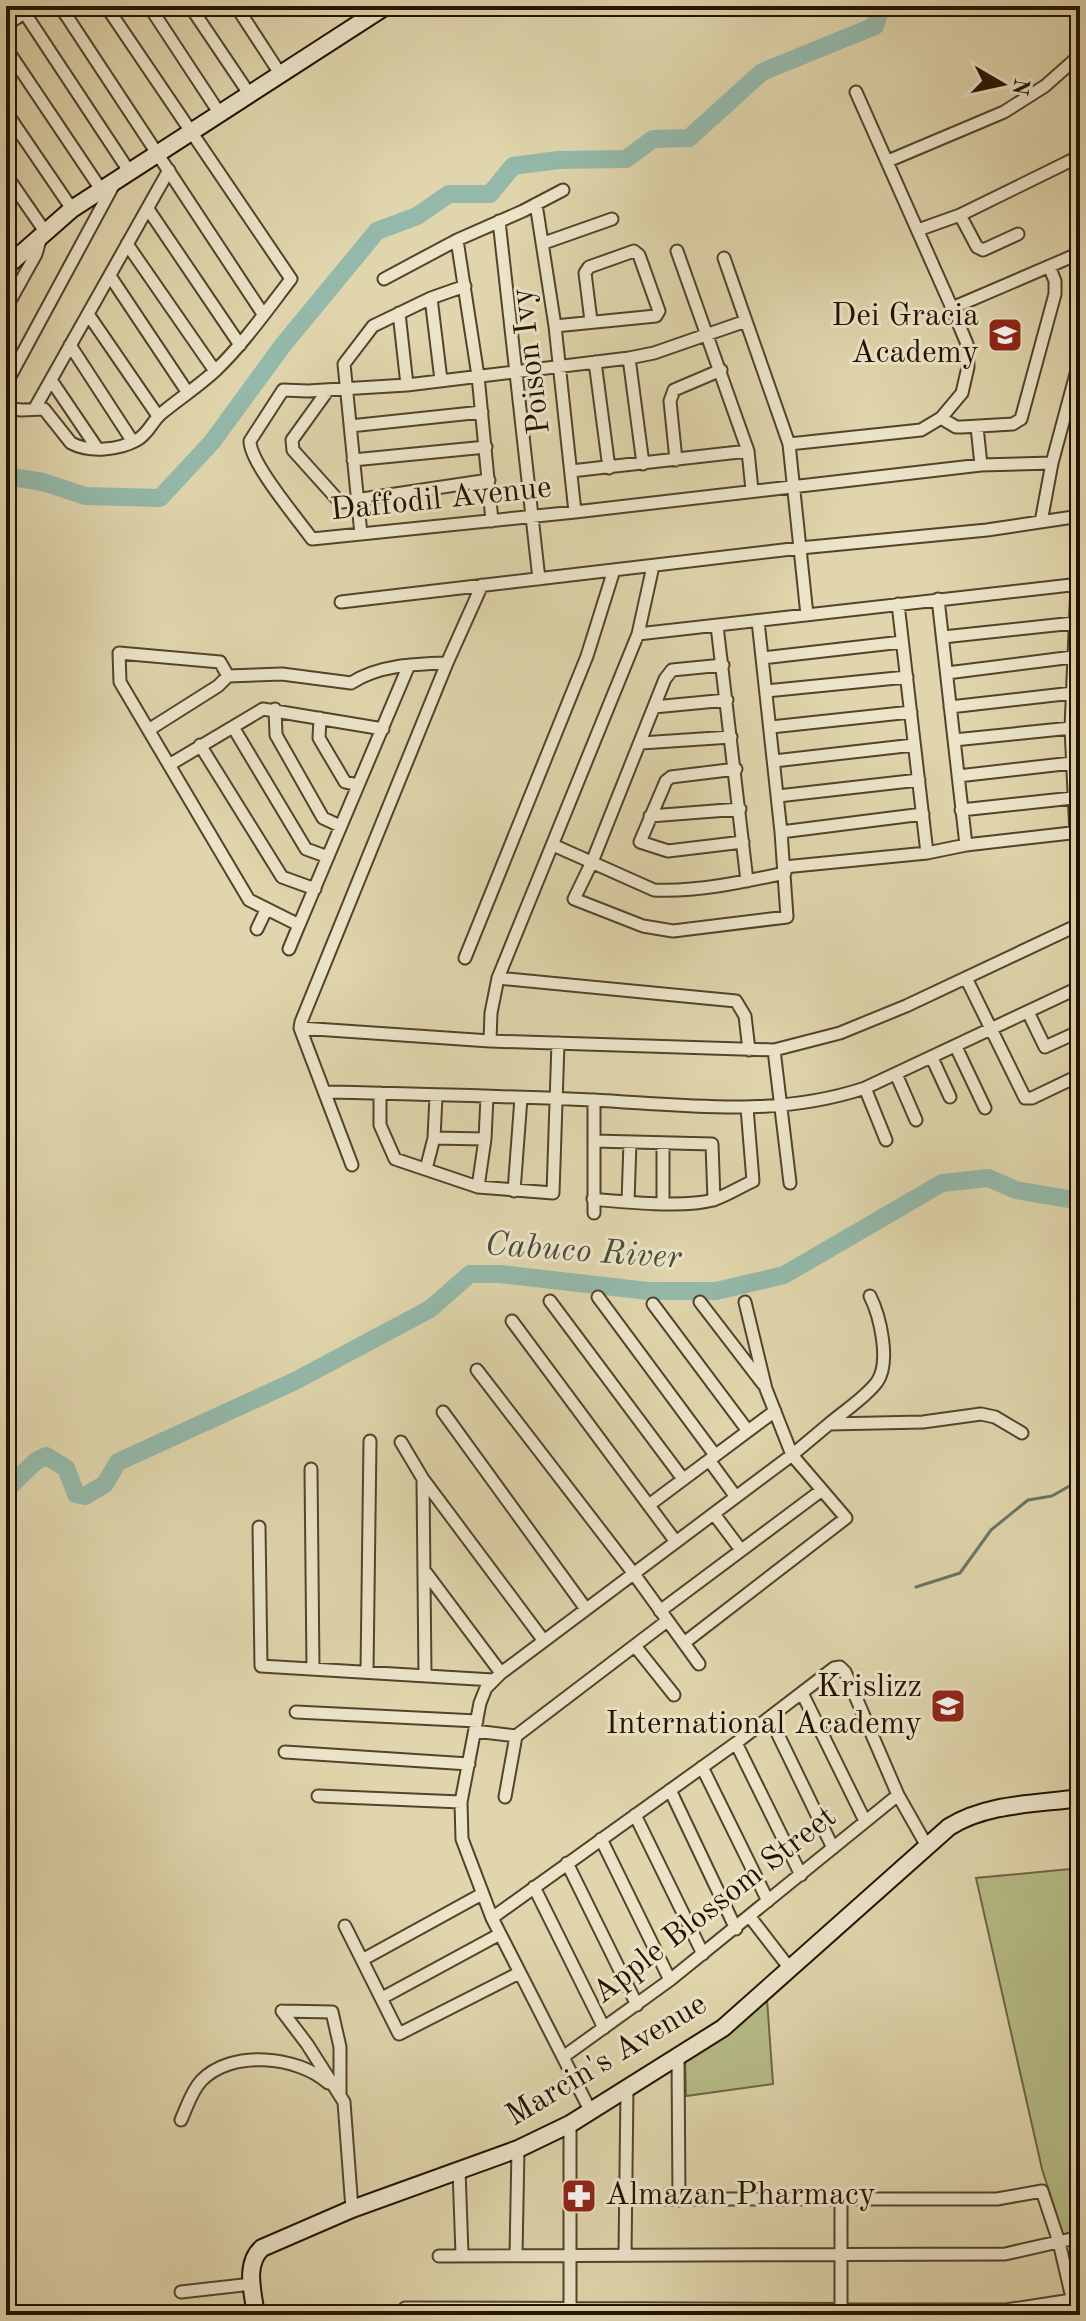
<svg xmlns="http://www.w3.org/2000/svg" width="1086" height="2321" viewBox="0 0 1086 2321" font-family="'Old Standard TT',serif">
  <rect width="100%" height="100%" fill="#e0d5ac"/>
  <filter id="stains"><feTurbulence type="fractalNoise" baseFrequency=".0025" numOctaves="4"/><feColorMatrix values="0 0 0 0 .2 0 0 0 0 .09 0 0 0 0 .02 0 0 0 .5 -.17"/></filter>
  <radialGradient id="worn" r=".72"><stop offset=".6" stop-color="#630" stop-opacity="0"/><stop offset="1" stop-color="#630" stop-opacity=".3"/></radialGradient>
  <!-- green -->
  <path fill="#b6bc87" stroke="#6d6744" stroke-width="2" d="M1080 1868V2231L1063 2235 1042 2169 976 1878Z
    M767 1999 773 2084 686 2096 685 2057Z"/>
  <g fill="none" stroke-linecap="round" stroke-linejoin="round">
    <!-- stream -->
    <path stroke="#677666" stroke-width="3" d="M916 1587 960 1573 991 1530 1028 1500 1052 1496 1080 1480"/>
    <!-- river -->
    <path stroke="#94b9aa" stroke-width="18" d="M6 476 43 482 85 496 160 498 212 442 283 345 377 231 417 216 449 194H490L513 166 558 160 626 159 653 139 689 138 762 72 875 26 881 6
      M6 1490 36 1461 46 1456 66 1468 76 1494 85 1496 105 1484 118 1462 295 1381 430 1309 470 1274H500L648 1291H716L784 1275 942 1183 988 1178 1016 1190 1080 1201"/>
    <defs>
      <path id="street" d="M20 6 129 171
        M60 6 263 314
        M149 6 220 114
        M190 6 250 95
        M236 6 281 75
        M6 25 35 6
        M6 48 102 191
        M6 112 72 209
        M888 161 1004 112 1045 86 1080 55
        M6 175 46 233
        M536 204 555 326 575 512
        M148 209 240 345
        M960 215 977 247 983 250 1018 234
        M499 221 539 579
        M918 230 960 215 1072 160 1080 153
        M457 240 478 376 492 521
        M544 243 612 219
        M127 244 215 371
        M677 251 748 451 752 490
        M724 258 746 321
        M110 276 188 393
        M384 279 457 240 523 211 563 190
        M431 298 441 380
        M6 308 36 254 41 237
        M952 308 1080 253
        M399 313 407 385
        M88 314 158 416
        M555 326 656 316 659 311 639 255 634 251 589 267 585 273 591 321
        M70 345 133 442
        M629 358 643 464
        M595 362 609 468
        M51 380 97 448
        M6 384 114 184
        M328 390 292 440 293 450 337 499 342 502 489 480
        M6 408 21 410 44 409 71 443C90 453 119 450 137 440 149 433 152 421 162 413 180 398 199 386 216 370 244 343 267 310 291 279L106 6
        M35 408 169 170
        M941 418 956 427H962L1013 424 1021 419 1055 294V281L1049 266
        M350 426 482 412
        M977 427 981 465
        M789 444 921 430 941 418 962 393 968 367 967 344 952 308 856 92
        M353 460 486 447
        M676 460 670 401 674 390 721 370
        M571 471 748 451
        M1041 522 1052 463 1080 359
        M361 534 344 364 373 326 431 298 465 286
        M938 599 966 845
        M341 602 800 548 987 530 1080 516
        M898 604 927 853
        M807 615 789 444 746 321 654 353 629 358 407 385 308 391 283 390 250 441C250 463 297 518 312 539L575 512 981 465 1052 463
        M717 626 747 881
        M638 634 1080 584
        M943 637 1074 623
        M762 658 902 642
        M723 665 672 670 665 679 592 862 574 899 643 926 673 931 787 917 781 832 758 621
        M947 673 1073 657
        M228 676 220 662 119 653 120 682 249 900 299 925 409 665
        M766 691 907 677
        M654 707 727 700
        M950 707 1073 693
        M275 709 276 735 323 818 340 826
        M320 718 319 738 345 782 358 785
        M233 727 306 849 328 857
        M771 727 911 712
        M150 729 218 686 228 676 282 674 351 683C379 665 414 664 447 663
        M954 740 1071 728
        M641 743 731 737
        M200 745 282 877 315 889
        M774 761 914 745
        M169 765 263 709 383 729
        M736 769 671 777 666 781 640 842 668 851 743 842
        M958 776 1072 763
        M778 796 919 780
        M961 810 1073 798
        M650 816 740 809
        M781 832 923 814
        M1076 834 1071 728 1077 585
        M553 845 654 890C697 892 743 882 785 873
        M784 867 927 853 966 845 1080 832
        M257 929 266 910
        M289 949 299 925
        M465 958 587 656 614 570
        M498 978 736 1001 745 1016 749 1050
        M966 978 1025 1098H1032L1080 1075
        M1028 1012 1045 1047 1080 1031
        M300 1028 490 1041 774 1050 840 1033 906 1006 1080 924
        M490 1041 491 1013 498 978 638 634 653 566
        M956 1047 985 1108
        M774 1050 790 1183
        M932 1058 950 1097
        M896 1074 916 1120
        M865 1088 886 1140
        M325 1092C414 1094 504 1096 593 1100 686 1105 775 1118 865 1088L1080 987
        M380 1093V1125L395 1159 478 1187 553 1193 558 1043
        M594 1100V1213
        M434 1138 485 1139
        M594 1141 712 1144 714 1200
        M352 1165 300 1028 301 1022 447 663 482 585
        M426 1169 434 1138 436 1096
        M478 1187 485 1139 487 1097
        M514 1191 521 1098
        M593 1199C624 1202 684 1208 713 1200 726 1196 740 1187 753 1181L747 1108
        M628 1202 630 1142
        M663 1202V1143
        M598 1297 715 1455
        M550 1301 683 1479
        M700 1302 763 1384
        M653 1304 748 1431
        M512 1321 676 1542
        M477 1370 634 1574 699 1664
        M443 1412 586 1609
        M829 1424C844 1411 865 1398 877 1382 891 1362 880 1316 870 1296
        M401 1442 423 1479 544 1641
        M709 1460 736 1497
        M311 1469 313 1668
        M423 1480 425 1675
        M649 1505 775 1411
        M714 1514 741 1550
        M259 1527 261 1666 493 1680
        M424 1570 501 1673
        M660 1611 822 1490
        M684 1643 846 1518 792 1455 766 1389 745 1302
        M635 1646 674 1695
        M367 1671 370 1441
        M802 1693 865 1821
        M296 1712 477 1721
        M770 1718 833 1848
        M475 1731 516 1736 667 1621
        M736 1743 801 1875
        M285 1752 469 1764
        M702 1767 768 1901
        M670 1790 736 1929
        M318 1796 461 1802
        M505 1797 516 1736
        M635 1815 703 1954
        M601 1839 670 1980
        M567 1863 637 2005
        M534 1887 604 2028
        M482 1894 362 1960 399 2034 519 1973
        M750 1917 791 1970
        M492 1918 736 1743 834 1668 840 1667 845 1672 898 1795 928 1848
        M345 1926 362 1960
        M382 1998 500 1934
        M282 2011 307 2044 344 2102 352 2209
        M282 2011 332 2012 340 2047V2093
        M563 2057 670 1980 898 1795
        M678 2057 679 2200
        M590 2110 492 1918 462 1839 461 1802 480 1703 486 1688 501 1673 792 1455 829 1424 923 1422 981 1414 995 1417 1022 1433
        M181 2120C187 2107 191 2092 201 2081 231 2049 298 2056 328 2083
        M459 2170 462 2254
        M625 2199H997L1042 2191 1059 2242 1076 2315
        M841 2199V2315
        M516 2255 518 2149
        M625 2255 627 2088
        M439 2256 1005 2254 1080 2237
        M181 2292 252 2284
        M405 2315V2308L1006 2310 1072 2300
        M570 2315V2124"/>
      <path id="secondary" d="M6 267 72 209 386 6
        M256 2315C253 2293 244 2264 262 2248L352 2209 518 2149 570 2124 723 2028 949 1827C987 1803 1037 1804 1080 1798"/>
    </defs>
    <!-- street casing -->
    <use href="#street" stroke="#53432b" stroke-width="15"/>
    <!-- secondary casing -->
    <use href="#secondary" stroke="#241200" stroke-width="20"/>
    <!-- street -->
    <use href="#street" stroke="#ebe4c9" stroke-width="11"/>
    <!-- secondary -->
    <use href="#secondary" stroke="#ebe4c9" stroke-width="16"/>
  </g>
  <!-- icons -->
  <defs>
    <symbol id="school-square" viewBox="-11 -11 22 22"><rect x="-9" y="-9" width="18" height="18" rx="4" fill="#8f2418" stroke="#ebe4c9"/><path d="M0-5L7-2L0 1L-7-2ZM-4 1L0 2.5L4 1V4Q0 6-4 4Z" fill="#fff"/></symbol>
    <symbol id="pharmacy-square" viewBox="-11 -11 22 22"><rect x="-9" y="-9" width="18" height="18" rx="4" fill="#8f2418" stroke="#ebe4c9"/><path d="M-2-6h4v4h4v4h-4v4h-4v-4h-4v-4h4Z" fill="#fff"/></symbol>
  </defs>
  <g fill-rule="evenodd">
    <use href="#school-square" x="985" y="315" width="40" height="40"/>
    <use href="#school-square" x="928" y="1686" width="40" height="40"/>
    <use href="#pharmacy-square" x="559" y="2176" width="40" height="40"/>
  </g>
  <g text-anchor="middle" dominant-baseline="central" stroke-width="6" stroke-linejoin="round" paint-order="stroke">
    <!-- poi labels -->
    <g font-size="32" fill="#241200" stroke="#ebe4c9" text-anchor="end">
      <text x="979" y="317">Dei Gracia<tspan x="979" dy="37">Academy</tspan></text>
      <text x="922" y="1688">Krislizz<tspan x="922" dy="37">International Academy</tspan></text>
      <text x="605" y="2196" text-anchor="start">Almazan Pharmacy</text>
    </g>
    <!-- street labels -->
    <g font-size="32" fill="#241200" stroke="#ebe4c9">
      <text transform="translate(532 361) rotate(-97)">Poison Ivy</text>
      <text transform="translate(441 500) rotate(-6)">Daffodil Avenue</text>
      <text transform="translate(715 1906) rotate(-38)">Apple Blossom Street</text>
      <text transform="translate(607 2061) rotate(-31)">Marcin's Avenue</text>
    </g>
    <!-- water labels -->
    <g font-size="34" font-style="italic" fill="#4b4c3c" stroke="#ebe4c9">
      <text transform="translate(583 1252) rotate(4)">Cabuco River</text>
    </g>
  </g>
  <!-- margin -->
  <rect width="1086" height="2321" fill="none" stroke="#e0d5ac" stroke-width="32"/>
  <rect x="8" y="8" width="1070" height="2305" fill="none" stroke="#241200" stroke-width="4"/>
  <rect x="16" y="16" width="1054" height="2289" fill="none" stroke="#241200" stroke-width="2"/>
  <!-- north arrow -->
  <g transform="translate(1002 84) rotate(99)" stroke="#ebe4c9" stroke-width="6" paint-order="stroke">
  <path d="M0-6L14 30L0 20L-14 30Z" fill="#241200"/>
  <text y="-12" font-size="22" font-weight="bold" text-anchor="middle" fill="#241200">N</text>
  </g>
  <rect width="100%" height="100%" filter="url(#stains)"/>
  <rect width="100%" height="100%" fill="url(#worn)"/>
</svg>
